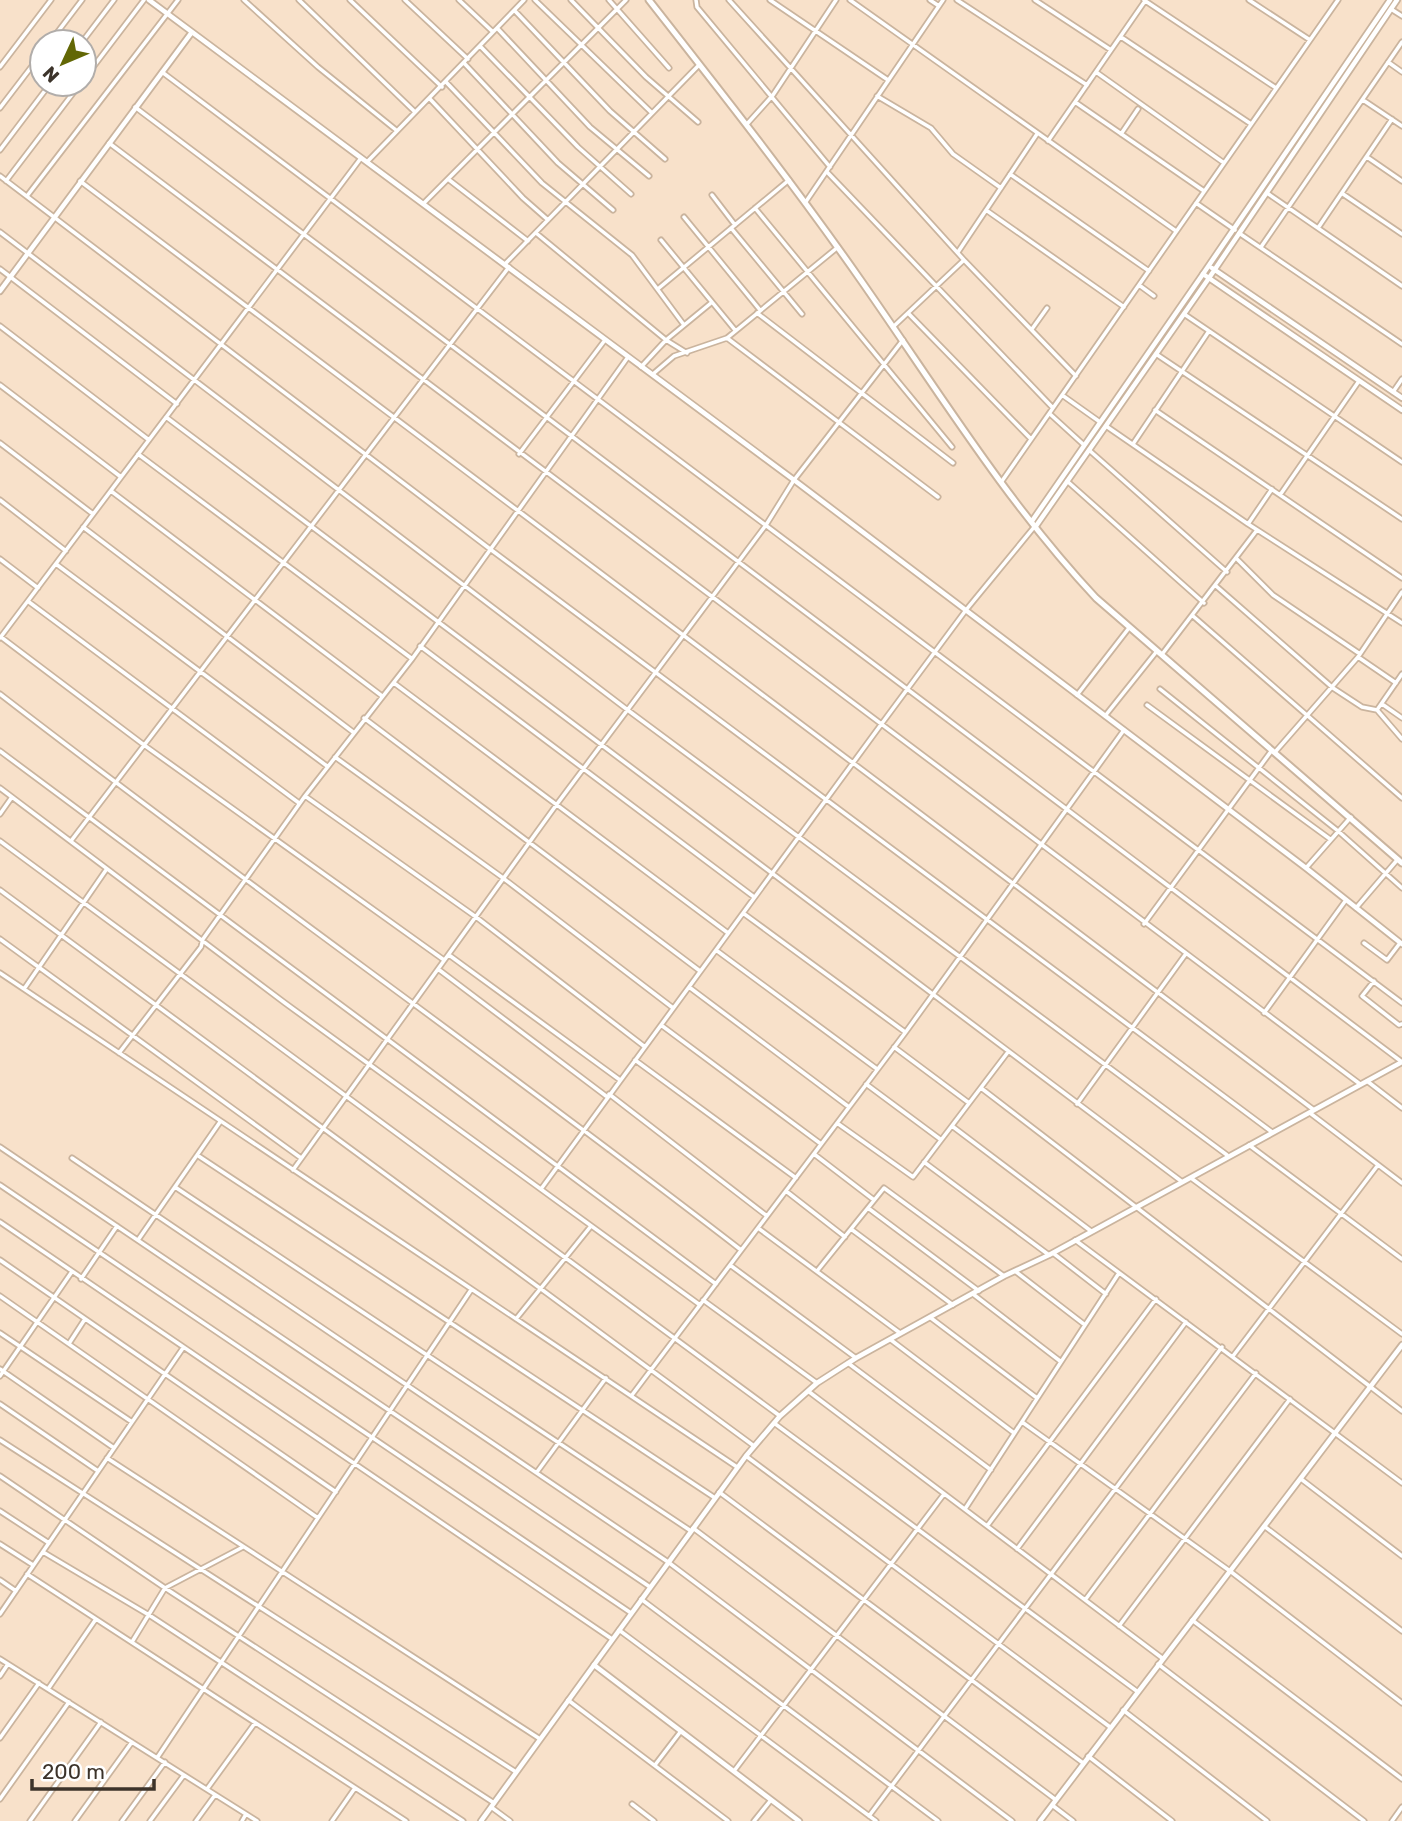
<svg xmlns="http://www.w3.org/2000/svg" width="1402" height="1821" viewBox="0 0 1402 1821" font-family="Rubik,sans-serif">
  <rect width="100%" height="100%" fill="#f8e1ca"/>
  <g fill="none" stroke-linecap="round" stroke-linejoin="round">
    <defs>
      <path id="minor" d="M244 0 318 67 396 130
        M299 0 415 112
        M350 0 442 87
        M405 0 468 59
        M459 0 493 32
        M535 0 652 113
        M571 0 646 77 698 122
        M609 0 669 68
        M696 0 697 7 830 167
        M729 0 964 260 1076 376
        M770 0 888 80
        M850 0 1176 231
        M930 0 939 6
        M957 0 1087 85
        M1035 0 1111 50
        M1144 0 1276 88
        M1249 0 1310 40
        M1391 9 1402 16
        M515 11 610 111 665 159
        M497 28 590 127 649 176
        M1121 37 1251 124
        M50 42 82 0
        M82 42 114 0
        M480 46 578 147 631 194
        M1388 62 1402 72
        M464 63 558 163 613 210
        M0 67 51 0
        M162 72 1402 1003
        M1096 72 1224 163
        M84 79 144 0
        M446 82 542 183 632 255 684 325
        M877 96 931 128 953 154 1001 188
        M430 99 523 198 548 220
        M1363 100 1402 126
        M1075 102 1204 191
        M135 107 1402 1062
        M0 108 42 53
        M747 124 773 95 836 0
        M1121 134 1138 109
        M1048 141 1145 1
        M109 143 1360 1084
        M0 150 50 84
        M1367 157 1402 181
        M367 162 524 0
        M827 172 1053 408
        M1010 174 1149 271
        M0 176 490 549 1272 1132
        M448 179 528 241
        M6 181 80 84
        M80 181 1314 1110
        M1267 193 1402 286
        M1343 194 1402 234
        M712 195 735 225
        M27 196 178 0
        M424 203 626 0
        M805 203 943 0
        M1196 203 1235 230
        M755 208 952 447
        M986 210 1124 307
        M684 217 760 310
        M731 228 802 314
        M1318 228 1392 119
        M0 232 629 711 1227 1155
        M536 233 666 340 687 353
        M1239 233 1402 344
        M661 240 735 330
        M1261 247 1402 42
        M958 252 1037 134
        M505 264 699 65
        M0 269 177 404
        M1139 285 1154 296
        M659 288 789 180
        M757 313 953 463
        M908 313 1031 439
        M1184 314 1402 462
        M0 326 149 440
        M893 327 964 260
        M1032 329 1047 308
        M727 338 938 497
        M1156 354 1402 519
        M641 367 666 340 711 303
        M653 374 674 356 727 338 838 247
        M0 385 121 477
        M1393 392 1402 379
        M1062 395 1100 422
        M1155 410 1402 578
        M1050 414 1084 445
        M166 417 1181 1181
        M1106 426 1248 524 1402 623
        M0 443 93 514
        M1133 444 1209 331
        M1089 450 1227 572
        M138 454 411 658
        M519 454 605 340
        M1002 481 1338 0
        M1067 481 1204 603
        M111 491 382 696
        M1280 495 1359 381
        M0 500 66 551
        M1248 524 1272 489
        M83 527 353 732
        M0 559 38 588
        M1237 559 1273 595 1360 654
        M56 564 327 766
        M1216 586 1333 688 1362 707 1377 710 1402 739
        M29 602 299 803
        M1193 616 1402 798
        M1 637 144 745 444 960
        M0 638 361 158
        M420 646 754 897
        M1163 653 1257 530
        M1358 657 1396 683
        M394 683 728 933
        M1160 689 1338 831 1402 888
        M0 694C244 883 497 1061 741 1250
        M1077 695 1129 628
        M1382 704 1402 718
        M1147 705 1330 839
        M1377 710 1402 674
        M1105 716 1157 651
        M364 718 700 971
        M0 751 716 1284
        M1276 751 1358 657 1402 592
        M335 757 503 878 673 1008
        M0 788 285 1003 700 1305
        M305 796 476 917 645 1047
        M0 814 12 797
        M0 841 780 1416
        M71 841 509 267
        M1306 868 1351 817
        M0 890 754 1446
        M1356 908 1398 859
        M743 913 905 1032
        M1144 924 1272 750
        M0 939 301 1158
        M1364 943 1387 960 1400 943
        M716 950 877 1069
        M449 955 620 1080
        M438 969 606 1096
        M0 973 737 1467
        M1374 981 1362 996 1399 1025 1402 1024
        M689 987 849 1107
        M24 989 106 870
        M1264 1013 1346 900
        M661 1025 821 1144
        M894 1047 969 1103
        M119 1053 201 947 203 939 305 796 412 659 628 357
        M635 1060 796 1178
        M1367 1081 1402 1108
        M866 1084 940 1139
        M981 1088 1402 1411
        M609 1094 767 1216
        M1077 1104 1185 955
        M1310 1113 1402 1183
        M837 1123 913 1177 1008 1052
        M952 1126 1091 1231
        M1249 1145 1402 1259
        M0 1147 650 1587
        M814 1154 874 1200
        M197 1155 715 1498
        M72 1158 668 1562 1012 1821
        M924 1162 1049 1255
        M293 1170 557 804 766 525 794 480 903 340
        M1191 1178 1402 1334
        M0 1185 631 1613
        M175 1187 691 1531
        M541 1189 880 726 966 610 1035 526
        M786 1191 845 1237
        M868 1208 979 1291
        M0 1222 612 1639
        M758 1228 900 1333
        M851 1229 953 1305
        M138 1240 220 1122
        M1075 1240 1402 1483
        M1053 1253 1106 1294
        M0 1260 336 1492
        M730 1265 856 1358
        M817 1271 884 1188 1004 1276
        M1015 1271 1085 1325
        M81 1279 117 1226
        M973 1294 1060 1361
        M0 1296 318 1518
        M703 1300 817 1383
        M931 1318 1037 1398
        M516 1319 591 1226
        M0 1333 132 1422
        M891 1340 1014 1433
        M70 1342 85 1319
        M1233 1356 1378 1165
        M848 1363 991 1470
        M0 1369 114 1448
        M0 1376 71 1273
        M808 1391 1162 1658
        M632 1395 905 1033 1124 730
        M0 1404 98 1471
        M1022 1422 1230 1571 1402 1703
        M774 1423 1138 1692
        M0 1440 516 1772
        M746 1456 1110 1727
        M107 1458 540 1739
        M537 1472 606 1378
        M0 1476 165 1588 494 1803
        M1301 1479 1402 1556
        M719 1492 1083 1763
        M965 1509 1119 1273
        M0 1511 49 1543
        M987 1526 1156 1299
        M1264 1526 1402 1631
        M693 1528 1056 1800
        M0 1544 33 1565
        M1017 1549 1186 1322
        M43 1552 149 1615 463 1821
        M27 1574 406 1821
        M0 1580 16 1591
        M641 1599 938 1821
        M1085 1600 1256 1373
        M0 1614 183 1348
        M1192 1620 1402 1779
        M1119 1626 1290 1399
        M619 1630 876 1821
        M132 1642 165 1588 243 1547
        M0 1659 257 1821
        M1158 1664 1364 1821
        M0 1676 8 1664
        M48 1689 96 1619
        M568 1700 728 1821
        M1123 1710 1267 1821
        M0 1738 39 1683
        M1088 1756 1172 1821
        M157 1758 471 1290
        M655 1765 681 1731
        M734 1771 944 1494
        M207 1789 255 1723
        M0 1799 69 1702
        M632 1804 654 1821
        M1052 1805 1073 1821
        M491 1807 510 1821
        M869 1816 1222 1347
        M30 1821 101 1722
        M75 1821 132 1742
        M122 1821 165 1762
        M150 1821 184 1775
        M196 1821 215 1795
        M242 1821 246 1814
        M332 1821 355 1788
        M754 1821 771 1800
        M1392 1821 1402 1807"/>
      <path id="tertiary" d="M149 0 794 480 1306 868 1402 944
        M0 291 192 32
        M1032 521 1203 274
        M1036 526 1209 278
        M594 1665 746 1456 780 1416 817 1383 856 1358 1004 1276 1049 1255 1402 1062"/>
      <path id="secondary" d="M1390 0 1203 274 1402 410
        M1212 268 1402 398
        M1209 278 1397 0
        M481 1821 594 1665 799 1821
        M1040 1821 1402 1345"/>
      <path id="primary" d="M649 0C721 92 793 183 860 279 935 386 1006 502 1096 598L1402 863"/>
    </defs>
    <!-- minor casing -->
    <use href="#minor" stroke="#cab49e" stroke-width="7"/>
    <!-- tertiary casing -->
    <use href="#tertiary" stroke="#cab49e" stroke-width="8"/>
    <!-- secondary casing -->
    <use href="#secondary" stroke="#cab49e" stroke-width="8"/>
    <!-- primary casing -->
    <use href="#primary" stroke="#cab49e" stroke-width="9"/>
    <!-- minor -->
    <use href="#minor" stroke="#fff" stroke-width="3.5"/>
    <!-- tertiary -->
    <use href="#tertiary" stroke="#fff" stroke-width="4.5"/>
    <!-- secondary -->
    <use href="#secondary" stroke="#fff" stroke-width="4.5"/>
    <!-- primary -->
    <use href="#primary" stroke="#fff" stroke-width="5"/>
  </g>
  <!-- north arrow -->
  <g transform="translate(63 63) rotate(226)"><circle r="33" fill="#ffffff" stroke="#b1adaa" stroke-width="2"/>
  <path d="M0-5L12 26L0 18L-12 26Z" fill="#626705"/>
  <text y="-10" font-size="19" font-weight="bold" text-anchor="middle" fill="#3c332a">N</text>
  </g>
  <!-- scale -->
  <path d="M32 1779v10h122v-10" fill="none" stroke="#3c332a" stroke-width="3.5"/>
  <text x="42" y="1779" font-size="21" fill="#3c332a" stroke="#ffffff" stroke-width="5" paint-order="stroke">200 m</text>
</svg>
